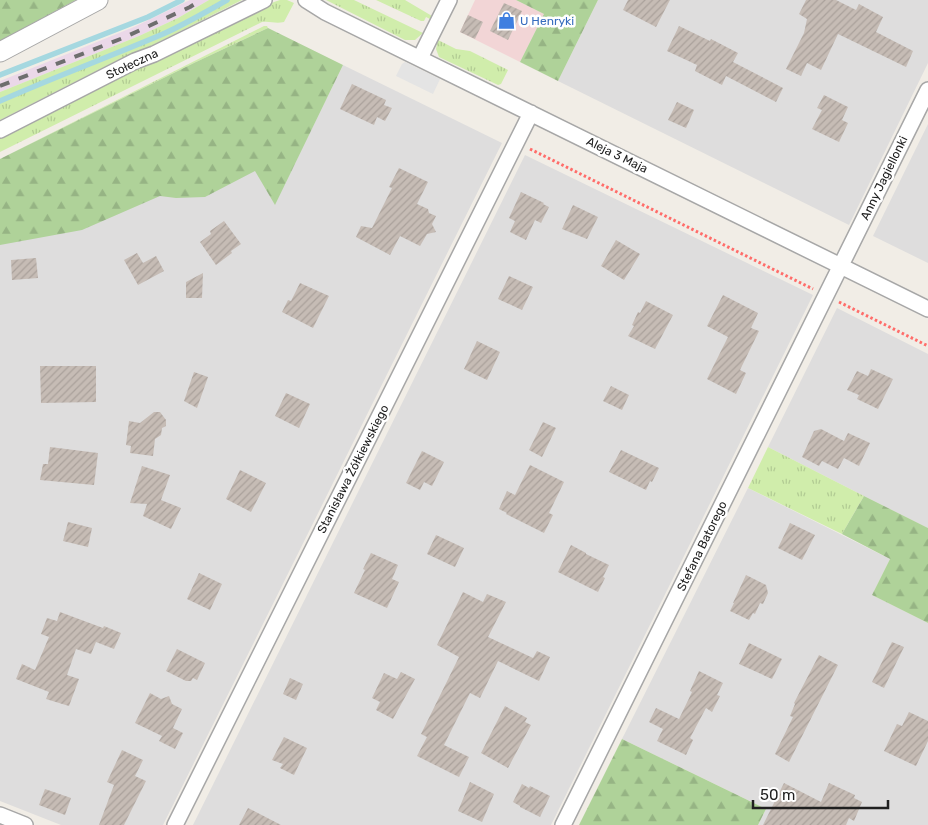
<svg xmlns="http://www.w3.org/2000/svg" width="928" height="825" viewBox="0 0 928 825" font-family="Rubik,sans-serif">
  <defs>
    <pattern id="grass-tufts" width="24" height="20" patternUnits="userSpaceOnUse" patternTransform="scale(1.25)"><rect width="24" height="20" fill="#d0edab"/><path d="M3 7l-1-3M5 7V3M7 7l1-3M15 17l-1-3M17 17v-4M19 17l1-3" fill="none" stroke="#b2cb93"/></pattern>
    <pattern id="forest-firs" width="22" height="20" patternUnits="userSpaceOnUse" patternTransform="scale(1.25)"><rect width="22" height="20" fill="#afd299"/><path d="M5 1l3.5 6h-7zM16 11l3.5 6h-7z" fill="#96b484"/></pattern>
    <pattern id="building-hatch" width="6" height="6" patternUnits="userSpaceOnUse" patternTransform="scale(1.25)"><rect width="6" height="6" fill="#c6bcb5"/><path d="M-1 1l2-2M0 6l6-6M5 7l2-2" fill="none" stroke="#aaa19b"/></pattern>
  </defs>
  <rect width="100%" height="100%" fill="#f1ede6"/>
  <!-- residential -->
  <path fill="#dedddd" d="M598 0H928V63L849 225 558 81Z
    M196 62 275 204 343 65 502 143 163 825H61L0 801V159Z
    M928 124V263L873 236Z
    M525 155 813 295 551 825H193Z
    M837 308 928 354V528L864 496 768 447Z
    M748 488 890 559 872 595 928 623V825H758L766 809 622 739Z"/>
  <!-- commercial -->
  <path fill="#f2d5d6" d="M475 0H516L544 14 520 62 460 32Z"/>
  <!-- railway -->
  <path fill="#ebd8e9" d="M190 0H209L178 18 139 36 0 92V81L134 27Z"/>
  <!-- grass -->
  <path fill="url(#grass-tufts)" d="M209 0H242L153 45 122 58 0 120V92L139 36 178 18Z
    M280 0H287L294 3 284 22C275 24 271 21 262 22L0 152V139L132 71 169 56 274 2Z
    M326 0H354L423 33 415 40H405Z
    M376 0H405L432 16 430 19 426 17 424 21H421Z
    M264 26H267L268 28 196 62 0 159Z
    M438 40 456 49 470 51 508 70 501 84 498 85 439 57 436 49Z
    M768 447 864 496 842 534 748 488Z"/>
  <!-- forest -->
  <path fill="url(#forest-firs)" d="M0 0H76L0 41Z
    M516 0H598L558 81 520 62 544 14Z
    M268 28 343 65 275 205 255 171 205 197 176 198 160 196 82 230 0 245V159L196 62Z
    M864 496 928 528V623L872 595 890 559 842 534Z
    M622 739 766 809 758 825H579Z"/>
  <!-- parking -->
  <path fill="#e4e4e4" d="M405 62 440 79 433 94 396 76 402 64Z"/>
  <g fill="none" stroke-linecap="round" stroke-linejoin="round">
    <!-- stream -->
    <path stroke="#a5d8e0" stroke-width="5.5" d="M0 75 148 17 182 0
      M0 101C54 77 109 57 163 34 185 24 206 12 227 0"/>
  </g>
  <!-- building -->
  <path fill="url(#building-hatch)" d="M628 0H670L656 27 623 10Z
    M806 0H836L856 10 859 4 883 17 876 32 913 51 906 67 838 34 821 70 807 63 801 76 786 69 804 33 807 19 799 14Z
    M504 3 522 11 508 40 490 31Z
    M468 15 483 22 475 39 460 32Z
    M679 26 710 41 711 39 738 53 733 62 783 88 776 102 726 76 722 85 695 71 697 65 667 51Z
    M352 84 386 100 384 105 392 108 385 121 377 117 374 125 340 109Z
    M824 95 848 107 842 120 848 123 839 142 812 129 822 110 817 108Z
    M677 102 694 110 686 128 668 120Z
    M399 168 428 182 417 204 428 209 429 213 436 216 432 224 436 232 427 234 420 246 400 236 390 255 356 237 361 226 372 228 392 188 389 187Z
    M521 192 544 203 543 204 549 207 541 223 535 220 526 240 510 232 515 221 509 218Z
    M573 205 598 217 587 239 562 229Z
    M224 221 241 244 231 251 232 253 216 265 200 242 211 234 210 231Z
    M616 240 640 254 624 280 601 266Z
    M137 253 143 263 156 256 164 271 138 285 124 260Z
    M36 258 38 278 12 280 11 260Z
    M203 273 202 298H186V282Z
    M509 276 533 287 522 310 498 299Z
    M300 283 329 296 313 328 282 312 288 300 291 301Z
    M723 295 758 313 751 328 759 331 740 370 746 373 736 394 707 379 728 337 707 326Z
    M646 301 673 315 655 349 628 336 634 326 632 325 638 312 640 313Z
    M477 341 500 352 487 380 464 369Z
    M40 366H96V402L41 403Z
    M871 369 893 379 878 409 857 399 859 395 847 390 857 371 868 376Z
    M194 372 208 377 197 408 184 401Z
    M611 386 629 395 622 410 603 401Z
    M286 393 310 404 299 428 275 416Z
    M154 412H160L166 420V426L162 428 161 435 155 439 153 456 130 453 131 446 126 445 129 421 140 423Z
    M543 422 556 428 542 457 529 450Z
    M821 429 844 441 848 433 870 443 859 466 844 458 838 469 822 461 819 466 802 457 814 431Z
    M50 447 98 453 94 485 40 480 43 464H48Z
    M621 450 659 468 652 482 650 481 646 490 609 472Z
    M422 451 444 462 432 486 424 482 420 490 406 483Z
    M530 465 564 482 549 513 553 515 544 533 506 514 507 513 499 509 507 491 515 495Z
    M142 466 170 475 161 500 181 508 171 529 143 516 147 504 130 503Z
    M240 470 266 483 251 512 226 499Z
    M68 522 92 528 88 547 63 541Z
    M790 523 815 535 802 560 778 548Z
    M436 535 464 548 455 567 427 554Z
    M571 545 586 553V554L609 565 603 577 605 578 598 592 558 572Z
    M371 553 398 565 392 579 399 582 387 608 354 593 365 570 363 569Z
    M199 573 222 584 210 610 187 599Z
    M746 575 766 585 768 593 763 604 760 603 755 614 753 613 749 620 730 611 734 603H733Z
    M463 592 483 602 487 594 506 602 488 637 533 658 537 651 550 657 539 681 498 661 480 698 470 693 444 745 469 757 459 777 417 756 427 737 421 734 459 657 437 645Z
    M60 612 103 628 104 626 121 633 114 649 96 642 91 654 76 649 67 675 79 679 69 706 46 699 49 692 16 679 22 664 35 670 49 637 41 634 47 618 57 621Z
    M892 642 904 647 884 688 872 682Z
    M749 643 782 659 772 679 739 664Z
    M177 649 205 663 197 680 193 678 191 681H186L166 671Z
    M819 655 838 665 789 762 775 754 793 717 790 716 795 704 794 703Z
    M699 671 723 683 717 695 720 696 712 712 706 708 690 738 693 740 686 755 657 741 663 729 649 722 656 708 679 719 692 692 690 691Z
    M401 672 415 679 393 719 376 710 380 702 372 698 384 673 397 679Z
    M290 678 303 684 296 700 283 694Z
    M150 693 161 699 169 696 172 704 182 709 173 728 183 733 175 749 159 741 162 736 135 723Z
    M505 706 527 718 525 722 531 725 508 768 481 753Z
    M909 712 928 721V741L916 766 884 751 897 724 902 726Z
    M284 737 307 748 294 775 280 768 283 764 272 760Z
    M122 750 143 760 135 776 146 781 124 825H99L114 785 107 782Z
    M470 782 494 794 482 822 458 811Z
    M784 783 821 802 829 783 855 795 854 798 862 802 854 821 849 818 846 825H763Z
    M522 784 529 788 530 786 550 796 540 817 520 807V806L513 802Z
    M45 789 71 798 65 815 39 805Z
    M248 808 281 825H239Z"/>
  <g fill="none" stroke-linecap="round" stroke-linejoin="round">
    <defs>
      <path id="minor" d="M306 0 325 12 928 309
        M420 58 449 0
        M0 130 135 61 154 54 264 0
        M0 815 25 825
        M175 825 531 113
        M563 825 928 90"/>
      <path id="tertiary" d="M0 52 98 0"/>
    </defs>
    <!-- minor casing -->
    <use href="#minor" stroke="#a7a7a7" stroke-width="18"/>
    <!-- tertiary casing -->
    <use href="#tertiary" stroke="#a7a7a7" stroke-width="21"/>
    <!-- path -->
    <path stroke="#ff6d6a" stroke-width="3" stroke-dasharray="2.5 2.5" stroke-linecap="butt" d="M530 149 813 289
      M839 302 928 346"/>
    <!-- minor -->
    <use href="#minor" stroke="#fff" stroke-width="15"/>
    <!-- tertiary -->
    <use href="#tertiary" stroke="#fff" stroke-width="19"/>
    <!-- rail -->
    <path stroke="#6e6e6e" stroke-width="4" stroke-dasharray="10 10" stroke-linecap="butt" d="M0 86 123 38 190 7 201 0"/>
  </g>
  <!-- icons -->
  <defs>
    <symbol id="shop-bare" viewBox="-9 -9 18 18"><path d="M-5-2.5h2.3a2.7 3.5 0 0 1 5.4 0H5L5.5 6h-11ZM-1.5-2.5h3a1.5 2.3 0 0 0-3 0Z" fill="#3f7fe0" stroke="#fff" stroke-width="2.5" paint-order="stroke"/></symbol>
  </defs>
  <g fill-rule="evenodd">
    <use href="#shop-bare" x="494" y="8" width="25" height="25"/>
  </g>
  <g text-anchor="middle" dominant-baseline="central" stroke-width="5" stroke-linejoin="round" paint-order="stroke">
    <!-- shop labels -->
    <g font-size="12" fill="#366cbe" stroke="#fff" text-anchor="start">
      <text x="520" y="21">U Henryki</text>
    </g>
    <!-- street labels -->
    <g font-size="12" fill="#202020" stroke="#fff">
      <text transform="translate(132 64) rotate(-25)">Stołeczna</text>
      <text transform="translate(617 155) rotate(26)">Aleja 3 Maja</text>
      <text transform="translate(884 178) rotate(-64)">Anny Jagiellonki</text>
      <text transform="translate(353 469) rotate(-63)">Stanisława Żółkiewskiego</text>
      <text transform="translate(702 546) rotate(-64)">Stefana Batorego</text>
    </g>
  </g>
  <!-- scale -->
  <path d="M753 800v8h135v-8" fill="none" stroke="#202020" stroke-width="2.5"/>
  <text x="760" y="800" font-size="15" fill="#202020" stroke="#ffffff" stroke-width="4" paint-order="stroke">50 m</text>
</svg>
